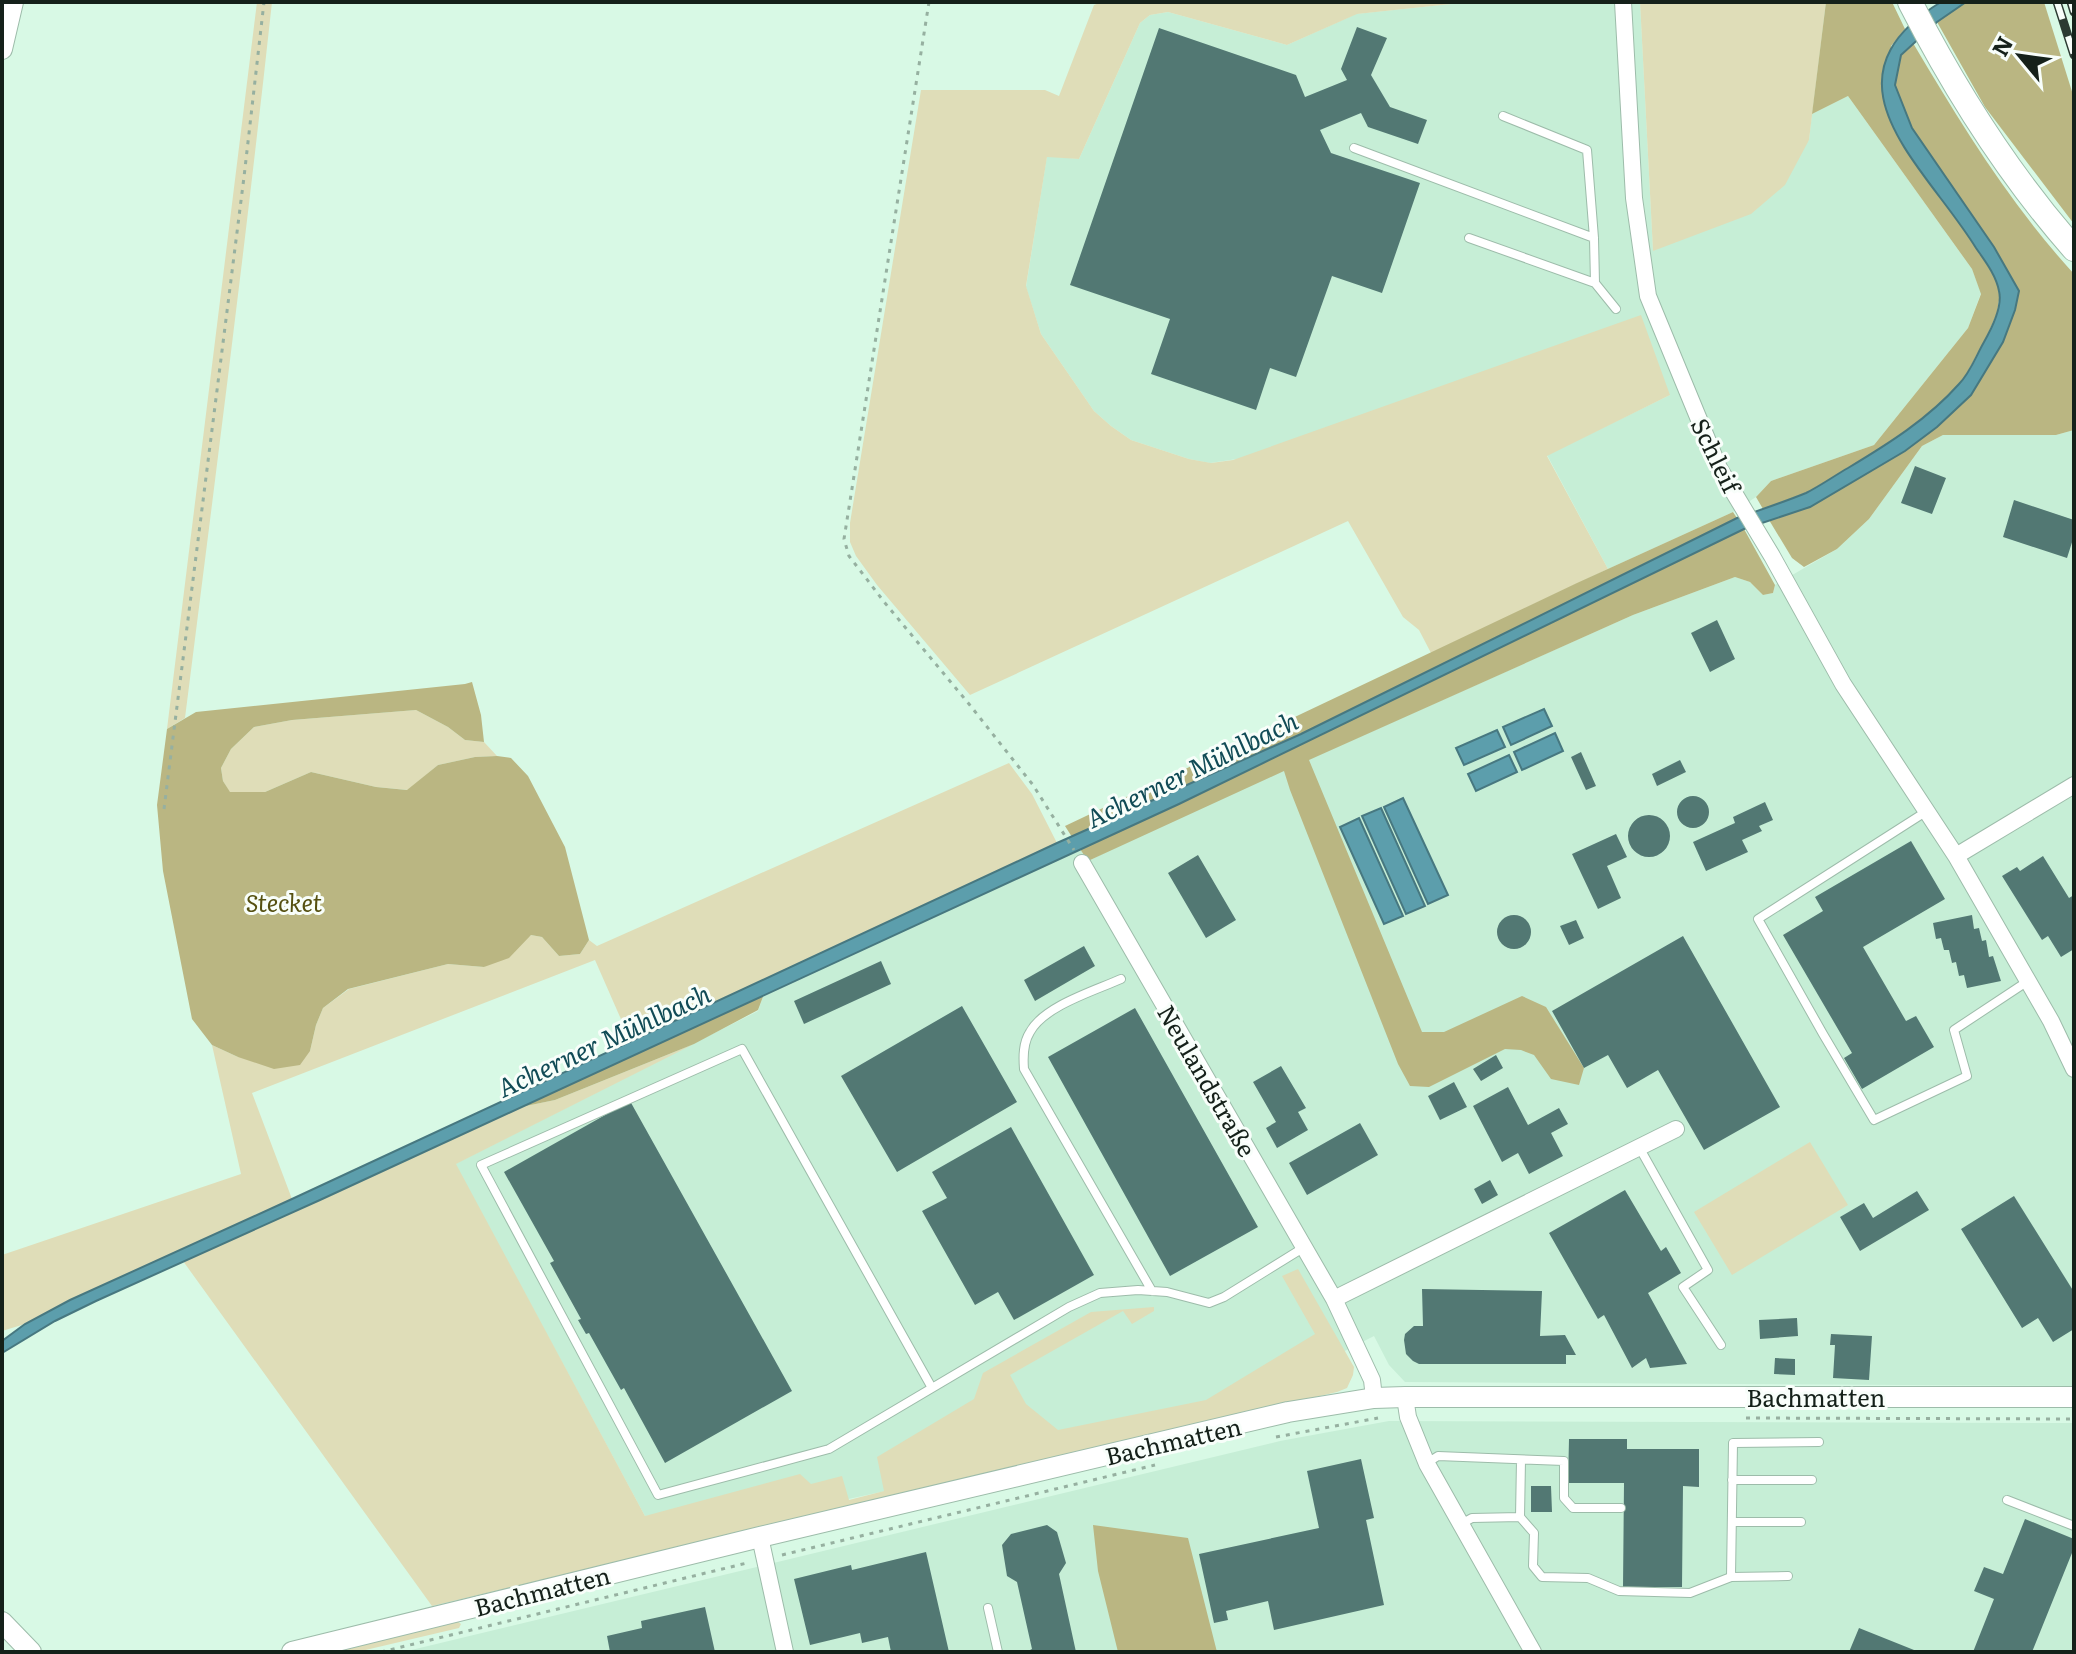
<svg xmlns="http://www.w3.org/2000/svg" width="2076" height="1654" viewBox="0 0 2076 1654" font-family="Literata,serif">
  <rect width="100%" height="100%" fill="#d8f9e5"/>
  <!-- built -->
  <path fill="#c6eed6" d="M1470 2H1640L1653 251 1809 140 1812 114 1848 96 1972 269 1981 293 1968 328 1874 445 1771 481 1756 497 1733 512 1608 569 1547 455 1670 395 1210 463 1189 459 1131 440 1111 426 1094 411 1041 334 1026 287 1047 156 1079 159 1140 23 1150 15 1168 12 1287 45 1356 14Z
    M2074 430V1386L1405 1382 1389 1365 1374 1336 1208 1421 844 1500 645 1516 455 1164 758 1011 764 994 1080 849 1088 861 1166 823 1633 615 1735 577 1750 582 1763 595 1773 593 1775 585 1837 549 1869 519 1922 446 1943 435H2056Z
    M1389 1421 2074 1423V1652H403L1280 1441Z"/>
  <!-- green -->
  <path fill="#dfddb8" d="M257 2H272C246 241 215 480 185 718L167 729Z
    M1102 2H1470L1357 14 1287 45 1168 12 1150 15 1140 23 1079 159 1047 157 1026 286 1041 334 1094 411 1111 426 1131 440 1189 459 1211 463 1233 460 1641 315 1670 395 1547 456 1608 569 1431 653 1419 630 1403 617 1348 521 970 695 877 585 856 556 850 542V523L921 90H1045L1059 96 1094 5Z
    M1640 2H1826L1809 140 1785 185 1751 214 1653 251Z
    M416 710 448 727 465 740 484 742 497 756 475 757 438 765 408 790 376 787 311 772 265 792 230 793 223 781 221 768 231 749 254 727 292 720Z
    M1009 763 1032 794 1057 843 631 1042 595 960 252 1093 292 1199 70 1300 25 1324 2 1331V1255L241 1174 212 1045 238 1057 310 1051 316 1025 323 1008 349 989 448 964 484 967 531 935 542 937 559 956 580 954 589 940 597 946Z
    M694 1044 456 1164 645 1516 800 1474 811 1484 842 1476 849 1500 884 1491 877 1457 974 1399 983 1373 1091 1312 1154 1307V1311L1132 1324 1123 1311 1010 1375 1026 1404 1058 1430 1206 1400 1315 1334 1282 1276 1298 1269 1354 1367 1353 1375 1347 1388 1337 1392 432 1606 183 1261 320 1200 521 1107 555 1100Z
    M1810 1142 1848 1205 1732 1275 1694 1212Z
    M457 1621 461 1624 459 1628 357 1652H337Z"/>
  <!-- forest -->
  <path fill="#bab682" d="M1826 2H1892L1905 29 1891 46 1900 141 1962 225 1996 279 2000 294 1997 313 1987 336 1962 382 1931 411 1897 438 1808 492 1763 509 1756 497 1771 481 1874 445 1968 328 1981 294 1972 269 1848 96 1812 114Z
    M1966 2H2044L2074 98V224L1985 107 1937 22Z
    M1913 43C1961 124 2010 204 2074 274V430L2056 435H1943L1922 446 1869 519 1837 549 1804 567 1792 558 1769 520 1810 507 1905 451 1937 427 2015 310 1994 247 1912 128 1895 85 1901 55Z
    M1733 512 1737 518 1301 734 1072 837 1065 826 1577 583Z
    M1744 529 1775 585 1773 593 1763 595 1750 582 1735 577 1633 615 1309 760 1422 1032H1444L1522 996 1546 1007 1584 1068 1579 1085 1551 1079 1534 1055 1521 1050 1505 1049 1429 1087 1410 1086 1398 1064 1290 790 1284 771 1088 861 1080 849 1179 804Z
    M472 682 481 715 484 742 465 740 448 727 416 710 292 720 254 727 231 749 221 768 223 781 230 792H265L311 772 376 787 407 790 438 765 475 757 497 756 511 758 528 776 565 847 589 940 580 954 559 956 542 937 531 935 509 958 484 967 448 964 348 989 323 1008 316 1025 310 1051 300 1065 274 1069 238 1057 212 1045 192 1019 163 871 157 805 167 729 196 712 465 684Z
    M764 994 758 1010 694 1044 555 1100 521 1107Z
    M1093 1525 1188 1538 1217 1652H1118L1098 1571Z"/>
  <!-- water -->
  <path fill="#5c9eac" stroke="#477880" stroke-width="2" d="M1941 2H1966L1937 22 1901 55 1895 85 1912 128 1994 247 2019 291 2015 310 2003 342 1971 395 1937 427 1905 451 1810 507 1744 529 1179 804 320 1200 96 1301 55 1321 2 1353V1341L25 1324 70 1300 292 1199 1057 843 1301 734 1737 518C1760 510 1784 502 1806 493 1820 486 1834 476 1848 468 1888 444 1928 419 1959 384 1970 373 1976 356 1984 342 1992 328 2003 307 1999 291 1996 275 1985 261 1976 248 1925 165 1813 80 1941 2Z
    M1544 709 1552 726 1511 745 1503 727Z
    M1497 730 1505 747 1464 765 1456 748Z
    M1555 733 1563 751 1522 770 1514 752Z
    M1509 755 1517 772 1476 791 1468 774Z
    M1403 798 1448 895 1428 904 1384 807Z
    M1381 808 1425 906 1406 914 1362 816Z
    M1359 818 1403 916 1384 924 1340 827Z"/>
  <!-- building -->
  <path fill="#527873" d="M1357 27 1387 38 1371 75 1390 107 1427 120 1418 144 1368 127 1361 113 1320 130 1331 153 1420 183 1382 293 1332 276 1296 377 1270 368 1256 410 1151 374 1170 319 1070 285 1159 28 1296 75 1305 97 1347 80 1341 69Z
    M1915 466 1946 478 1932 514 1901 503Z
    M2014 500 2074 520V536L2067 558 2003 537Z
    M1717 620 1735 659 1710 672 1691 633Z
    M1581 752 1596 786 1586 790 1571 757Z
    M1680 760 1686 772 1657 786 1652 774Z
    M1677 812a16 16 0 1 1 32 0a16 16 0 1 1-32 0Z
    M1765 802 1773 820 1759 826 1762 831 1742 840 1748 852 1706 871 1693 842 1735 823 1733 817Z
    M1628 836a21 21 0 1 1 42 0a21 21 0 1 1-42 0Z
    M1616 834 1627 857 1607 866 1621 898 1598 909 1572 854Z
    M1911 841 1945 899 1863 947 1906 1021 1916 1016 1934 1047 1862 1089 1844 1058 1852 1053 1783 935 1823 911 1815 897Z
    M1198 855 1236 920 1206 938 1168 873Z
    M2043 856 2069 898 2074 895V949L2061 957 2048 936 2042 940 2002 876 2017 867 2020 871Z
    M1497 932a17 17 0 1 1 34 0a17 17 0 1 1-34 0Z
    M1972 915 1974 929 1979 928 1982 941 1986 940 1989 957 1993 956 2001 981 1967 988 1964 975 1959 976 1956 962 1952 963 1949 950H1944L1941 938 1936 939 1933 923Z
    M1576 920 1584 938 1569 945 1560 926Z
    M1683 936 1780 1107 1704 1150 1658 1070 1627 1088 1608 1055 1584 1068 1552 1011Z
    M1084 946 1095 966 1035 1001 1024 980Z
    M881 961 891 984 804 1024 794 1001Z
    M962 1006 1017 1102 897 1172 841 1076Z
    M1135 1008 1258 1227 1170 1276 1048 1057Z
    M1496 1055 1503 1068 1481 1081 1473 1069Z
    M1281 1066 1306 1108 1298 1112 1308 1130 1277 1148 1266 1128 1276 1122 1253 1082Z
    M1454 1082 1467 1107 1440 1120 1428 1096Z
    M1508 1087 1528 1125 1559 1108 1568 1124 1551 1133 1563 1156 1529 1174 1518 1153 1502 1162 1473 1106Z
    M630 1101 792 1391 665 1463 624 1388 621 1390 589 1333 586 1334 578 1320 581 1319 550 1263 554 1261 504 1172Z
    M1360 1123 1378 1155 1307 1195 1289 1163Z
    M1011 1127 1094 1275 1014 1320 998 1292 975 1305 922 1211 947 1198 932 1172Z
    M1490 1180 1498 1195 1482 1204 1474 1189Z
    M1625 1190 1661 1251 1666 1247 1681 1273 1648 1293 1687 1364 1650 1368 1646 1358 1632 1368 1604 1315 1598 1319 1549 1233Z
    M1917 1191 1929 1210 1860 1251 1840 1217 1864 1203 1873 1218Z
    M2014 1196 2074 1292V1329L2053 1342 2038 1318 2022 1328 1961 1229Z
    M1422 1289 1542 1291 1540 1336 1565 1335 1576 1355H1566V1364H1419L1413 1361 1406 1354 1404 1340 1405 1334 1414 1326H1423Z
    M1797 1318 1798 1336 1760 1339 1759 1320Z
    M1831 1334 1872 1336 1869 1380 1833 1378 1835 1345H1830Z
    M1775 1358 1795 1359V1375L1774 1374Z
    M1569 1439H1627V1449H1699V1487L1683 1486 1682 1587H1623L1624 1483H1568Z
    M1361 1459 1374 1518 1366 1520 1384 1605 1274 1630 1268 1601 1226 1611 1228 1620 1214 1623 1199 1554 1319 1528 1307 1471Z
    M1531 1486H1551L1552 1512H1531Z
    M2025 1519 2074 1539V1548L2032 1652H1973L1994 1599 1974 1591 1984 1567 2003 1574Z
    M1047 1525 1057 1532 1066 1563 1059 1574 1076 1652H1026L1032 1649 1017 1582 1007 1576 1002 1545 1011 1534Z
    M926 1552 949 1652H891L888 1637 862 1643 860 1633 810 1645 794 1579 851 1565 852 1570Z
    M705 1607 715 1652H610L607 1636 642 1628 641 1621Z
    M1859 1628 1919 1652H1849Z"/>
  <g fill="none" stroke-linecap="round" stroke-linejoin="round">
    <defs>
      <path id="service" d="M1354 148 1594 238
        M1469 238 1595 283 1594 238 1587 150 1503 116
        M1595 283 1616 309
        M1927 811 1758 919 1823 1034 1874 1120 1967 1076 1954 1030 2028 981
        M1121 979C1094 991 1044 1006 1030 1032 1023 1043 1023 1056 1024 1069L1152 1291
        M1639 1147 1708 1270 1683 1287 1721 1345
        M932 1388 742 1049 481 1165 658 1495 829 1449 1069 1307 1100 1293 1138 1290 1167 1292 1209 1303 1224 1297 1303 1248
        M1427 1463 1438 1456 1564 1461V1498L1573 1508H1621
        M1732 1480H1812
        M2007 1500 2074 1526
        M1520 1517 1521 1460
        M1732 1522H1801
        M1461 1524 1472 1518 1520 1517 1534 1533 1533 1566 1542 1577 1588 1578 1619 1591 1690 1593 1731 1577 1733 1443 1819 1442
        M1731 1577 1788 1576
        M988 1608 998 1652"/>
      <path id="minor" d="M1623 2 1634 198 1648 296 1719 468 1772 556 1843 684 1956 856 2051 1021 2074 1069
        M1956 856 2074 785
        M1082 863 1334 1299 1372 1380 1374 1398
        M1334 1299 1676 1129
        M1405 1397 1408 1417 1427 1464 1533 1652
        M760 1537 785 1652"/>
      <path id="tertiary" d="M2 49 13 2
        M2 1622 31 1652
        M292 1652 760 1537 1288 1412 1374 1398 1405 1397H2074"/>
      <path id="primary" d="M1910 2C1955 90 2008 174 2074 249"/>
    </defs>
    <!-- service casing -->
    <use href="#service" stroke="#9dbcaa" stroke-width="10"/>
    <!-- minor casing -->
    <use href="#minor" stroke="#9dbcaa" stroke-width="18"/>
    <!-- tertiary casing -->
    <use href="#tertiary" stroke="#9dbcaa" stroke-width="22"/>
    <!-- primary casing -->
    <use href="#primary" stroke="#9dbcaa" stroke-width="26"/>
    <!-- path -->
    <path stroke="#96b0a0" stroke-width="3" stroke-dasharray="4 6" stroke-linecap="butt" d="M929 2 844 539 849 556 885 603 969 704 1033 785 1074 850
      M164 809 244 177 264 2
      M1746 1418 2074 1419
      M1276 1437 1378 1418
      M782 1555 1155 1465
      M381 1652 747 1563"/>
    <!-- service -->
    <use href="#service" stroke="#fff" stroke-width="8"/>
    <!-- minor -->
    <use href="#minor" stroke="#fff" stroke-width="16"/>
    <!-- tertiary -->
    <use href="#tertiary" stroke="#fff" stroke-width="20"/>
    <!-- primary -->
    <use href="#primary" stroke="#fff" stroke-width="24"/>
    <defs>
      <path id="rail" d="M2057 2 2074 55
        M2071 2 2074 12"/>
    </defs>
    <!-- rail casing -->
    <use href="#rail" stroke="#2c3a32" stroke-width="9"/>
    <!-- rail -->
    <use href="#rail" stroke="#f8fefa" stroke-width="6" stroke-dasharray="18" stroke-linecap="butt"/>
  </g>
  <g text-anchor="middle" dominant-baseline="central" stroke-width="6" stroke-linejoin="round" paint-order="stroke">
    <!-- street labels -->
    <g font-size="24" fill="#15211a" stroke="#f8fefa">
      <text transform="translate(1717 455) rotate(64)">Schleif</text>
      <text transform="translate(1208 1080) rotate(60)">Neulandstraße</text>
      <text x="1816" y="1396">Bachmatten</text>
      <text transform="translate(1173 1440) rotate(-13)">Bachmatten</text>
      <text transform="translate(542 1590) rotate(-14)">Bachmatten</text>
    </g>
    <!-- park labels -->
    <g font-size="24" font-style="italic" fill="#555011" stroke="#f8fefa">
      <text x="284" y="901">Stecket</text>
    </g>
    <!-- water labels -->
    <g font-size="26" font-style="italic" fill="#114b56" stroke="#f8fefa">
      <text transform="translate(1191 768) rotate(-26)">Acherner Mühlbach</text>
      <text transform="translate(603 1039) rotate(-25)">Acherner Mühlbach</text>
    </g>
  </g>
  <!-- border -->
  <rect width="2076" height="1654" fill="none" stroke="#15211a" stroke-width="8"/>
  <!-- north arrow -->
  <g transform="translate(2020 56) rotate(299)" stroke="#f8fefa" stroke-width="6" paint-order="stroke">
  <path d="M0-6L14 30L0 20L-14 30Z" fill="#15211a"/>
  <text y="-12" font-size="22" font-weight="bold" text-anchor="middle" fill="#15211a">N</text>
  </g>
</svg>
